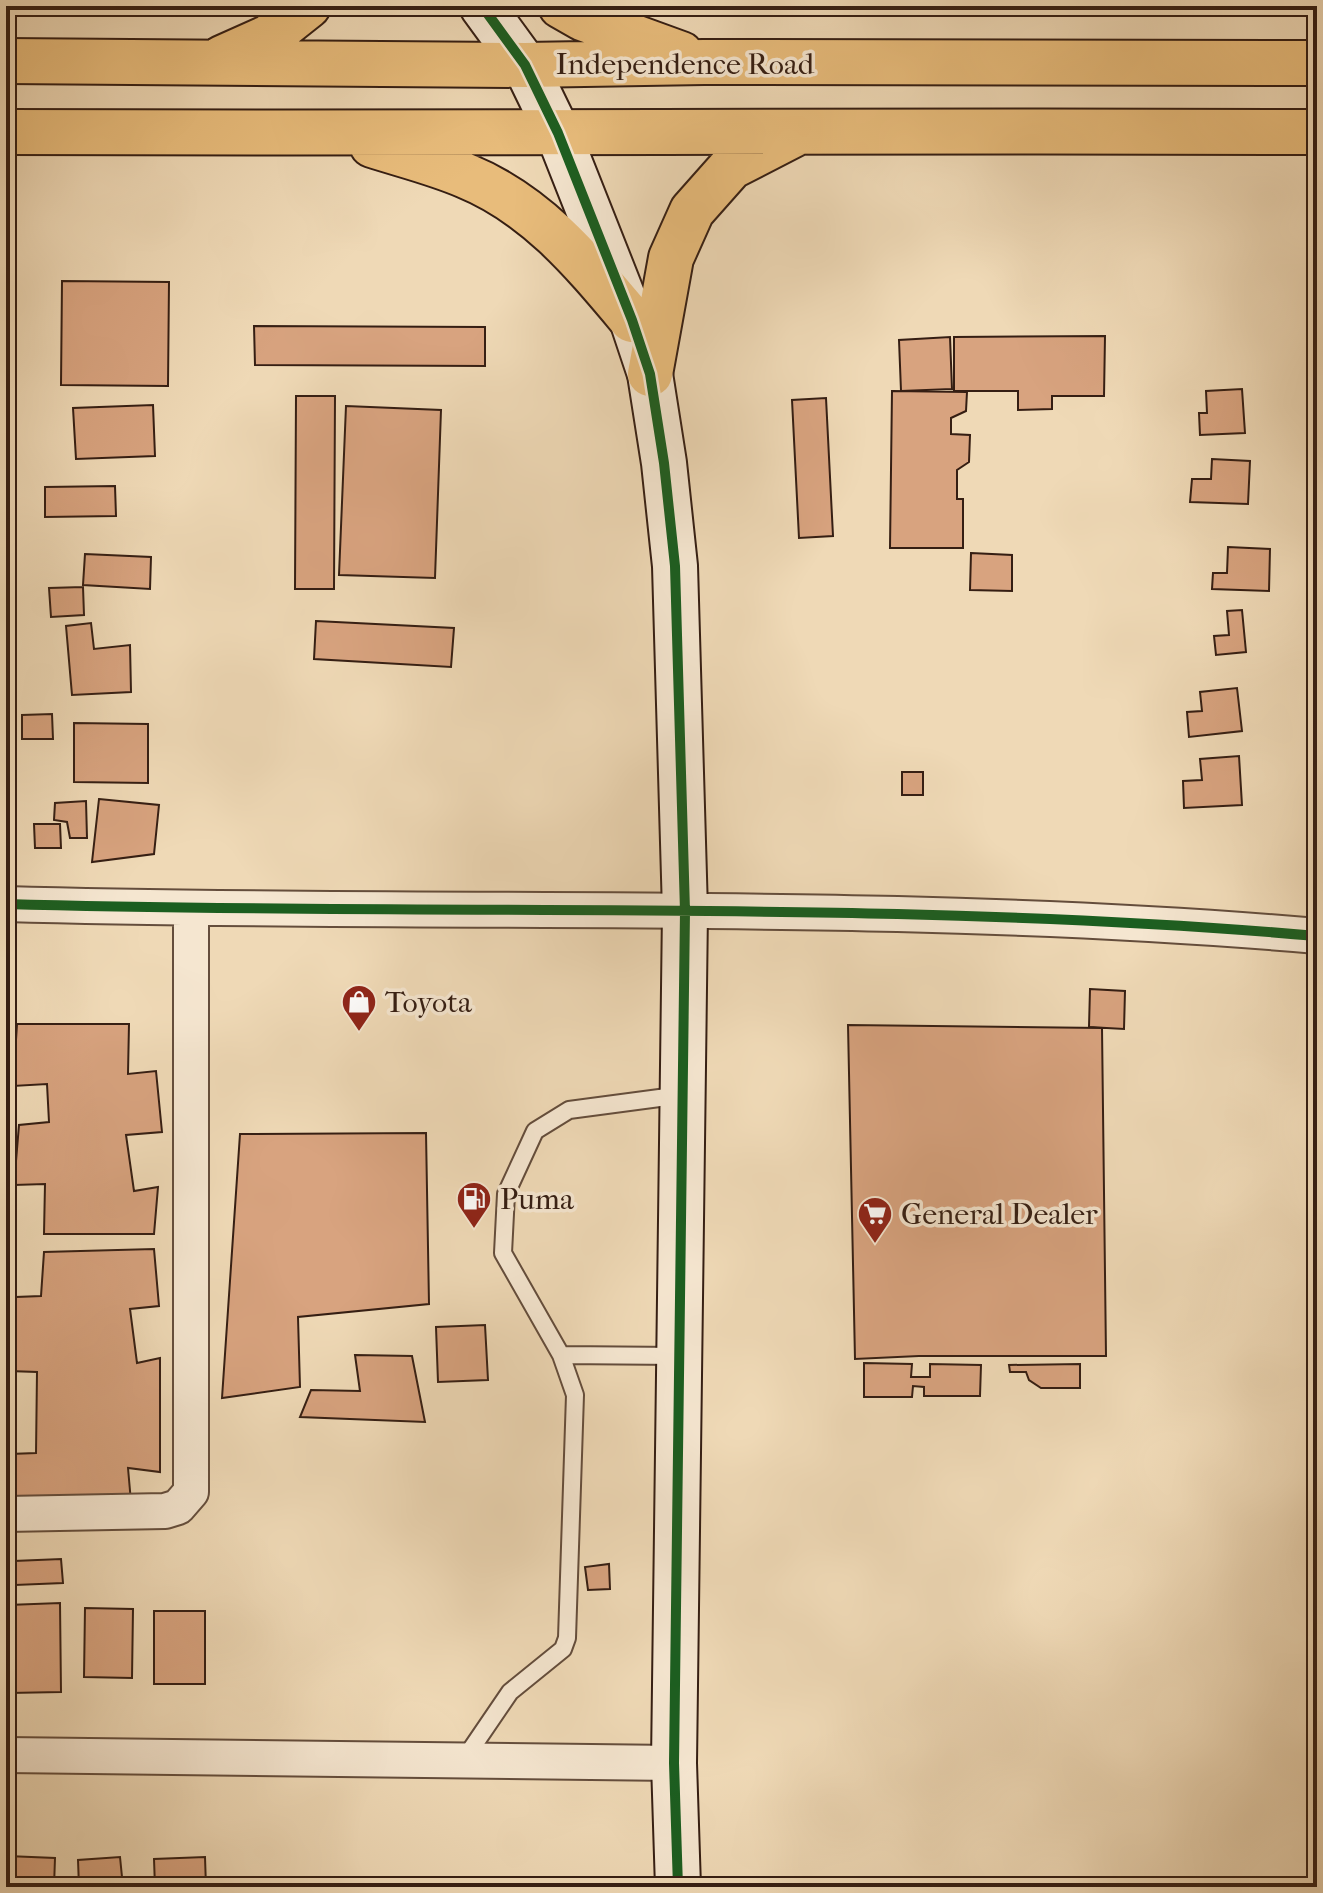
<svg xmlns="http://www.w3.org/2000/svg" width="1323" height="1893" viewBox="0 0 1323 1893" font-family="'IM FELL French Canon',serif">
  <rect width="100%" height="100%" fill="#efd9b6"/>
  <filter id="stains"><feTurbulence type="fractalNoise" baseFrequency=".0025" numOctaves="4"/><feColorMatrix values="0 0 0 0 .2 0 0 0 0 .09 0 0 0 0 .02 0 0 0 .5 -.17"/></filter>
  <radialGradient id="worn" r=".72"><stop offset=".6" stop-color="#630" stop-opacity="0"/><stop offset="1" stop-color="#630" stop-opacity=".3"/></radialGradient>
  <!-- building -->
  <path fill="#d8a37f" stroke="#351e13" stroke-width="2" d="M62 281 169 282 168 386 61 385Z
    M254 326 485 327V366L255 365Z
    M1105 336 1104 396H1052V409L1018 410V391H954V337Z
    M950 337 952 389 901 391 899 340Z
    M1242 389 1245 433 1200 435 1199 413H1207L1206 391Z
    M892 391 967 392 966 411 951 418V434L970 435 969 462 957 470V499H963V548H890Z
    M296 396H335L334 589H295Z
    M826 398 833 536 799 538 792 400Z
    M153 405 155 456 76 459 73 408Z
    M346 406 441 410 435 578 339 575Z
    M1212 459 1250 461 1248 504 1190 502 1192 479H1211Z
    M115 486 116 516 45 517V487Z
    M1228 547 1270 549 1269 591 1212 589 1213 573H1227Z
    M971 553 1012 555V591L970 590Z
    M85 554 151 557 150 589 83 585Z
    M83 587 84 615 51 617 49 588Z
    M1242 610 1246 652 1216 655 1214 636 1229 635 1227 611Z
    M316 621 454 628 451 667 314 659Z
    M91 623 94 649 130 645 131 692 72 695 66 626Z
    M1237 688 1242 731 1189 737 1187 712 1202 711 1200 692Z
    M52 714 53 739H22V715Z
    M74 723 148 724V783L74 782Z
    M1239 756 1242 805 1184 808 1183 781 1202 780 1200 759Z
    M902 772H923V795H902Z
    M99 799 159 805 154 854 92 862Z
    M86 801 87 838H70L67 822 54 820 55 803Z
    M34 824H60L61 848H35Z
    M1090 989 1125 991 1124 1029 1089 1027Z
    M17 1024H129L128 1074 156 1071 162 1132 126 1135 134 1191 158 1187 154 1234H44L45 1184 14 1185 19 1125 49 1122 47 1084 13 1086Z
    M848 1025 1102 1028 1106 1356H919L855 1359Z
    M426 1133 429 1304 298 1317 300 1387 222 1398 240 1134Z
    M154 1249 159 1306 130 1309 137 1363 160 1358V1472L128 1468 131 1502 6 1510 10 1454 36 1453 37 1372 9 1371 16 1297 41 1296 44 1252Z
    M485 1325 488 1380 438 1382 436 1327Z
    M355 1355 412 1356 425 1422 300 1417 311 1390 360 1391Z
    M864 1363 912 1364 911 1377H930V1364L981 1365 980 1396H924V1387L913 1386 912 1397H864Z
    M1080 1364V1388H1041L1029 1380 1026 1372H1010L1009 1365Z
    M61 1559 63 1583 15 1585 14 1561Z
    M609 1564 610 1589 588 1590 585 1567Z
    M60 1603 61 1692 9 1693 8 1605Z
    M85 1608 133 1609 132 1678 84 1677Z
    M154 1611H205V1684H154Z
    M7 1856 55 1858 54 1887H6Z
    M120 1857 123 1887H79L78 1860Z
    M205 1857 206 1887H155L154 1859Z"/>
  <g fill="none" stroke-linecap="round" stroke-linejoin="round">
    <defs>
      <path id="lane" d="M561 1355 679 1356
        M463 1761 510 1692 563 1649 567 1638 575 1395 561 1355 503 1253 506 1194 535 1131 569 1110 682 1095"/>
      <path id="street" d="M6 904C443 917 881 898 1317 936
        M6 1514 165 1511 178 1507 191 1492V909
        M6 1755 674 1763"/>
      <path id="secondary" d="M482 6 525 65 558 133 632 320 650 374 664 463 675 566 685 911 674 1763 678 1887"/>
      <path id="primary" d="M561 6 582 18 681 54
        M222 58 269 37 308 6
        M6 61 525 65 704 62 1317 63
        M6 132C443 134 880 130 1317 132
        M372 145C403 155 436 163 466 176 537 205 584 263 632 320
        M650 374 671 258 692 211 731 167 797 133"/>
    </defs>
    <!-- lane casing -->
    <use href="#lane" stroke="#644d3c" stroke-width="20"/>
    <!-- street casing -->
    <use href="#street" stroke="#644d3c" stroke-width="38"/>
    <!-- secondary casing -->
    <use href="#secondary" stroke="#351e13" stroke-width="48"/>
    <!-- primary casing -->
    <use href="#primary" stroke="#351e13" stroke-width="48"/>
    <!-- lane -->
    <use href="#lane" stroke="#f5e6d0" stroke-width="16"/>
    <!-- street -->
    <use href="#street" stroke="#f5e6d0" stroke-width="34"/>
    <!-- secondary -->
    <use href="#secondary" stroke="#f5e6d0" stroke-width="44"/>
    <!-- primary -->
    <use href="#primary" stroke="#e8bc7b" stroke-width="44"/>
    <defs>
      <path id="cycleway" d="M482 6 525 65 558 133 632 320 650 374 664 463 675 566 685 911 674 1763 678 1887
        M6 904C443 917 881 898 1317 936"/>
    </defs>
    <!-- cycleway casing -->
    <use href="#cycleway" stroke="#f5e6d0" stroke-width="15"/>
    <!-- cycleway -->
    <use href="#cycleway" stroke="#1b5e20" stroke-width="10"/>
  </g>
  <!-- icons -->
  <defs>
    <symbol id="shop-pin" viewBox="-11 -11 22 30"><path d="M0 17L-7.5 6A9.5 9.5 0 1 1 7.5 6Z" fill="#8f2418" stroke="#f5e6d0"/><path d="M-5-2.5h2.3a2.7 3.5 0 0 1 5.4 0H5L5.5 6h-11ZM-1.5-2.5h3a1.5 2.3 0 0 0-3 0Z" fill="#fff"/></symbol>
    <symbol id="fuel-pin" viewBox="-11 -11 22 30"><path d="M0 17L-7.5 6A9.5 9.5 0 1 1 7.5 6Z" fill="#8f2418" stroke="#f5e6d0"/><path d="M-5.5-6h7V0h2V4h1.3V-2.5L3-4.5l.8-.8L6-3V5H2.5V1h-1V6h-7ZM-4.2-4.7v3.2H.2V-4.7Z" fill="#fff"/></symbol>
    <symbol id="supermarket-pin" viewBox="-11 -11 22 30"><path d="M0 17L-7.5 6A9.5 9.5 0 1 1 7.5 6Z" fill="#8f2418" stroke="#f5e6d0"/><path d="M-6-5.5h2.5l.6 2H6L4.5 2H-2.5L-4.4-4H-6ZM-1.5 3.2a1.3 1.3 0 1 0 .1 0ZM3 3.2a1.3 1.3 0 1 0 .1 0Z" fill="#fff"/></symbol>
  </defs>
  <g fill-rule="evenodd">
    <use href="#shop-pin" x="339" y="982" width="40" height="54"/>
    <use href="#fuel-pin" x="454" y="1179" width="40" height="54"/>
    <use href="#supermarket-pin" x="855" y="1194" width="40" height="54"/>
  </g>
  <g text-anchor="middle" dominant-baseline="central" stroke-width="7" stroke-linejoin="round" paint-order="stroke">
    <!-- street labels -->
    <g font-size="30" fill="#351e13" stroke="#f5e6d0">
      <text x="685" y="64">Independence Road</text>
    </g>
    <!-- poi labels -->
    <g font-size="30" fill="#351e13" stroke="#f5e6d0" text-anchor="start">
      <text x="385" y="1002">Toyota</text>
      <text x="500" y="1199">Puma</text>
      <text x="901" y="1214">General Dealer</text>
    </g>
  </g>
  <!-- margin -->
  <rect width="1323" height="1893" fill="none" stroke="#efd9b6" stroke-width="32"/>
  <rect x="8" y="8" width="1307" height="1877" fill="none" stroke="#351e13" stroke-width="4"/>
  <rect x="16" y="16" width="1291" height="1861" fill="none" stroke="#351e13" stroke-width="2"/>
  <rect width="100%" height="100%" filter="url(#stains)"/>
  <rect width="100%" height="100%" fill="url(#worn)"/>
</svg>
